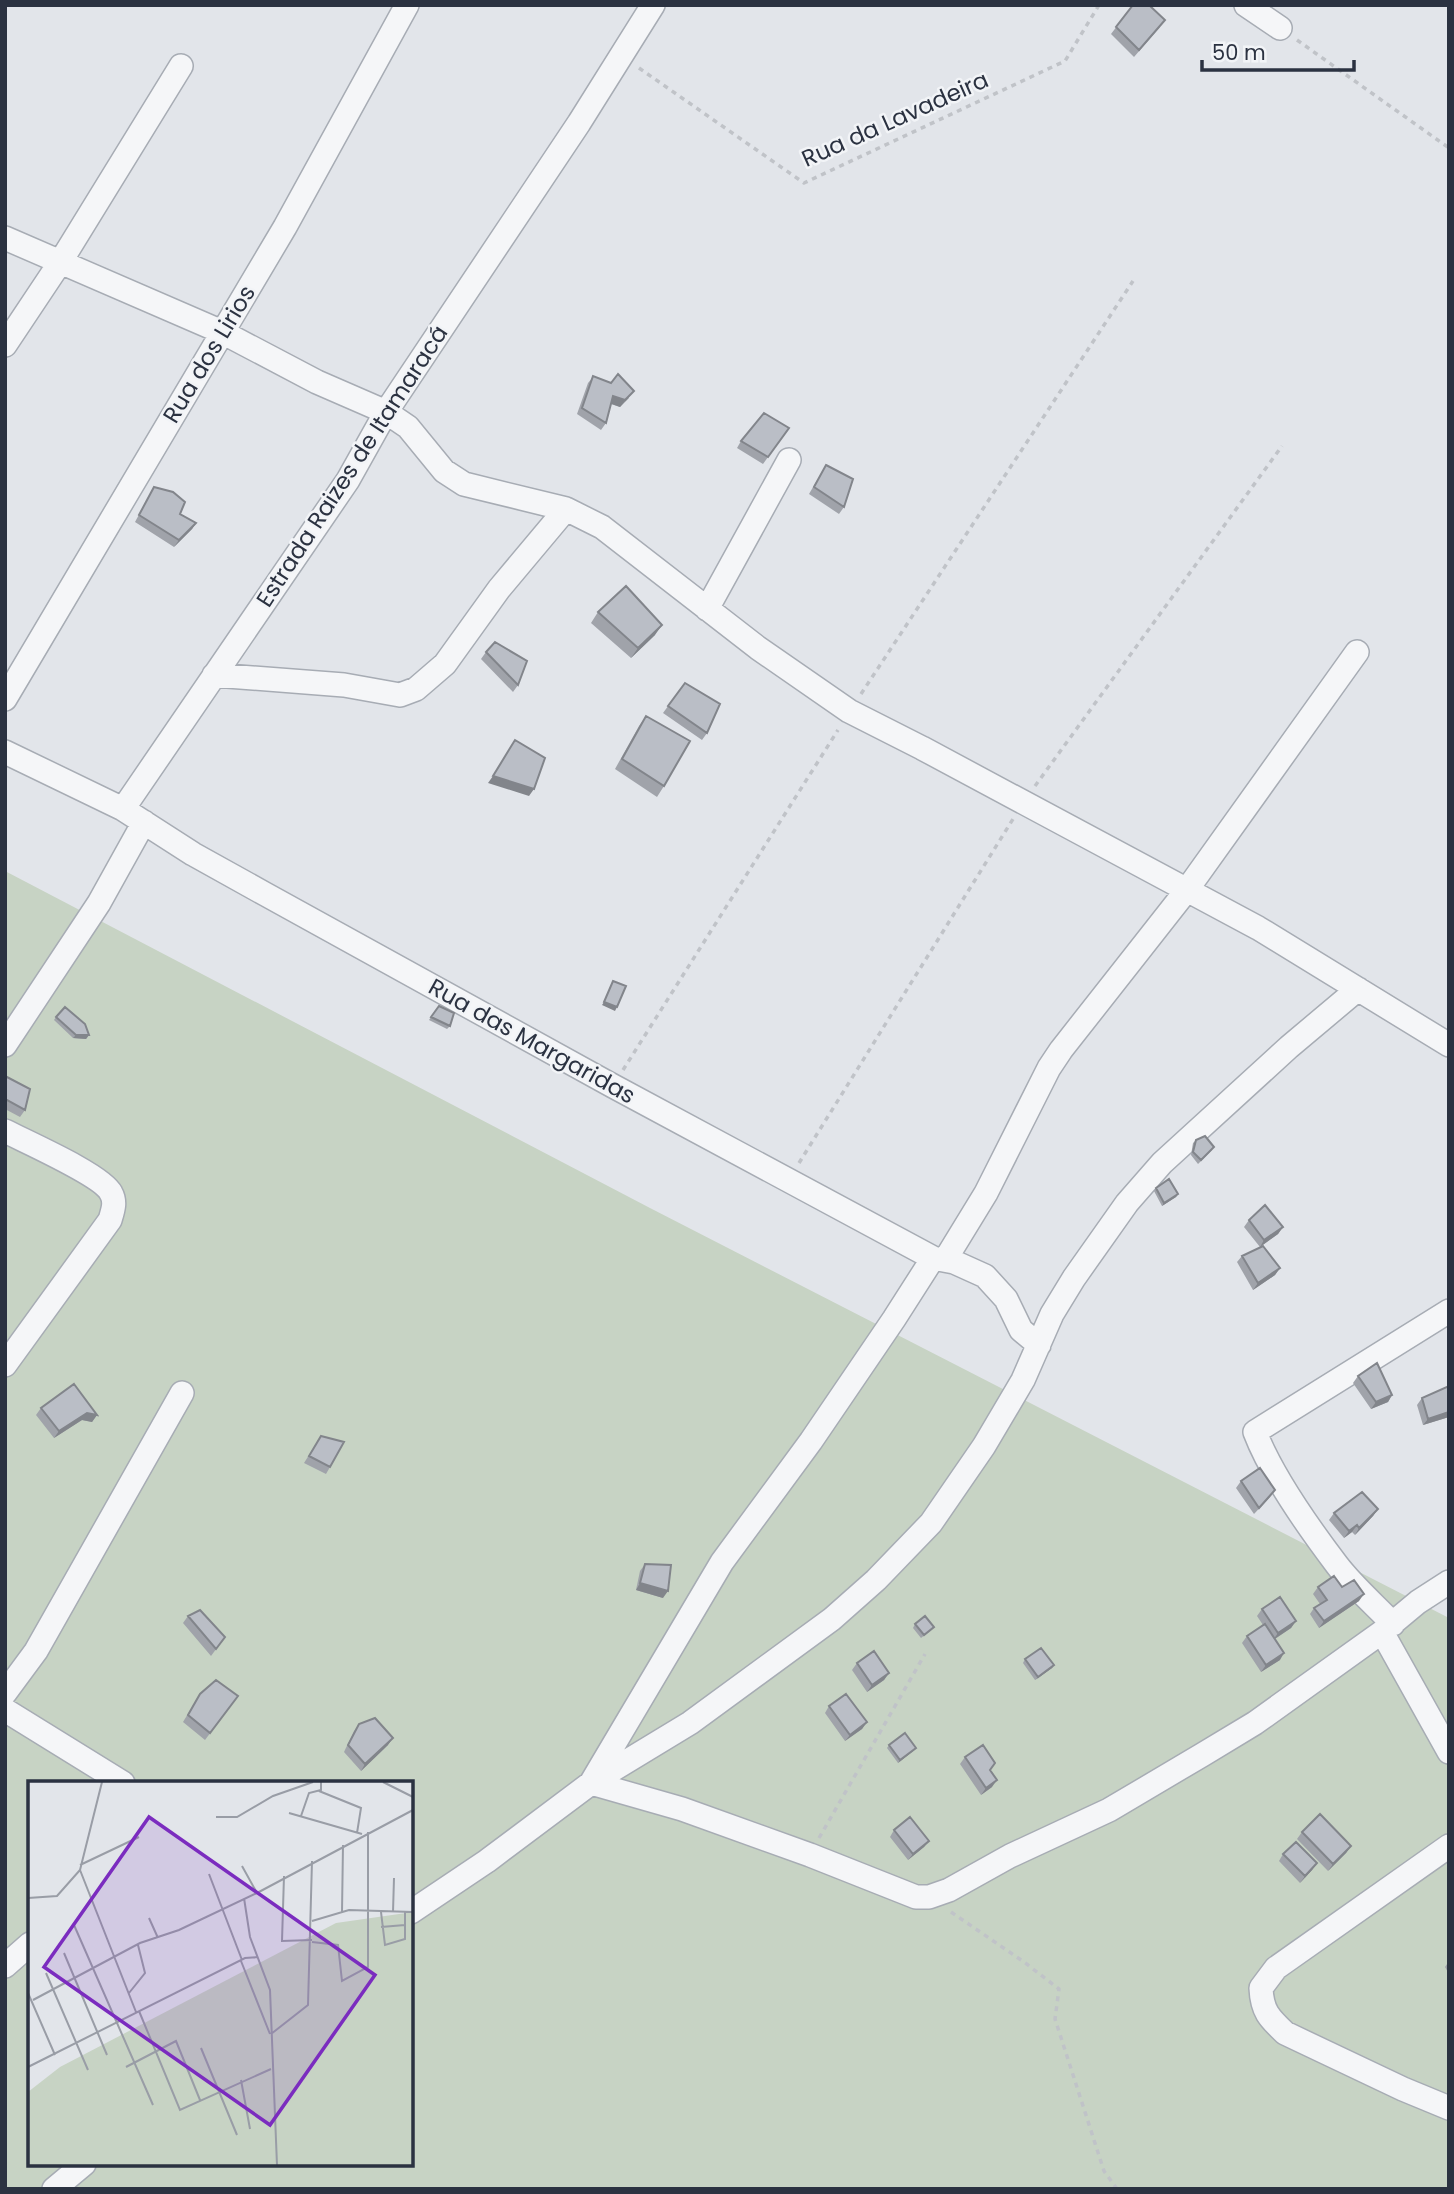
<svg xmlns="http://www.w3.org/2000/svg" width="1454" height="2194" viewBox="0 0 1454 2194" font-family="Poppins,sans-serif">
  <rect width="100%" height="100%" fill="#e2e5ea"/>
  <!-- green -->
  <path fill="#c7d3c4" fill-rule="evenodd" d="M5 871 650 1208 1449 1618V2189H5ZM30 1783H411V2164H30Z"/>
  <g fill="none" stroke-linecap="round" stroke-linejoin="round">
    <defs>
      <path id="street" d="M1246 5 1280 28
        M5 238 222 332 317 382 386 412 408 427 444 471 464 484 566 509 602 527 758 648 849 711 922 748 1258 928 1449 1045
        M5 345 61 261 181 66
        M707 609 789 460
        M214 675 344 685 400 695 416 689 445 664 499 589 566 509
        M5 699 285 227 407 5
        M5 752 123 809 193 854 265 894 613 1086 933 1258 954 1262 985 1276 1006 1299 1021 1330 1039 1345
        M123 809 348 480 386 412 579 123 653 5
        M5 1045 99 903 144 822
        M5 1131C26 1142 102 1175 111 1193 116 1202 113 1210 110 1220L5 1365
        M945 1260 986 1193 1049 1068 1061 1050 1186 891 1357 652
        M1393 1624C1374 1604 1353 1586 1337 1565 1309 1528 1271 1474 1255 1432L1449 1311
        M1382 1632 1449 1752
        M5 1693 36 1651 182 1393
        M5 1710 123 1783
        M591 1783 682 1809 810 1855 916 1897H929L949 1890 1010 1856 1109 1810 1202 1755 1255 1723 1382 1632 1418 1602 1449 1582
        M591 1783 722 1562 811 1441 894 1319 933 1258
        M1449 1846 1276 1968 1261 1988C1262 2011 1269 2018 1285 2033L1403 2089 1449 2108
        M411 1912 487 1861 591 1783 690 1723 832 1619 876 1580 931 1523 984 1446 1023 1380 1052 1314 1074 1278 1127 1203 1162 1163 1289 1047 1358 989
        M5 1966 30 1944
        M54 2189 84 2164"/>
    </defs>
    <!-- street casing -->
    <use href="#street" stroke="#a7acb4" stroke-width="26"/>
    <!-- path -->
    <path stroke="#c0c3c8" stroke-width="3.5" stroke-dasharray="5 5" stroke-linecap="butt" d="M1297 40 1449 148
      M639 68 804 183 1065 61 1099 5
      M861 694 1133 281
      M1035 786 1282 446
      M623 1070 838 730
      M799 1163 1013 819
      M819 1838 925 1654
      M951 1912 1024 1962 1059 1989 1055 2019 1104 2171 1117 2189"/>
    <!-- street -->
    <use href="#street" stroke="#f5f6f8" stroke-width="23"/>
  </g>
  <!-- wall -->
  <path fill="#a0a3aa" d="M1133 5 1160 27 1134 57 1111 34Z
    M593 377 629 398 620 407 611 404 606 423 601 430 577 414 588 383Z
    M789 428 763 464 737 448 741 441Z
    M826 465 844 507 839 514 809 494Z
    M154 487 180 514 196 523 192 529 174 547 135 522Z
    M598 612 655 635 631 658 591 623Z
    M486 652 518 685 513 692 481 659Z
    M685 683 707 733 702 740 663 713Z
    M646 716 664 786 657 797 615 769 639 726Z
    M439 1006 450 1026 447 1029 429 1020Z
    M56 1017 89 1035 86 1039 73 1038 54 1020Z
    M5 1076 25 1110 20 1117 5 1109Z
    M1196 1140 1212 1150 1198 1164 1191 1155 1193 1143Z
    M1156 1188 1178 1194 1176 1197 1162 1206 1154 1191Z
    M1249 1220 1283 1227 1278 1234 1260 1247 1244 1227Z
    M1242 1256 1280 1268 1275 1275 1253 1290 1237 1262Z
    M1358 1376 1392 1395 1388 1402 1371 1409 1353 1383Z
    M1449 1386V1417L1423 1425 1417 1405 1422 1398Z
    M41 1408 97 1415 92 1422 82 1420 54 1438 36 1415Z
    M321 1436 330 1467 326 1474 304 1463Z
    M1241 1481 1270 1497 1254 1514 1236 1488Z
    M1378 1509 1373 1516 1355 1535 1352 1532 1344 1538 1329 1520 1334 1513Z
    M645 1564 663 1598 636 1590 640 1571Z
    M1318 1587H1342L1359 1601 1319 1628 1310 1614 1314 1608 1320 1604 1313 1594Z
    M1262 1609 1296 1621 1291 1628 1275 1639 1280 1660 1261 1672 1242 1643 1247 1636 1263 1625 1257 1616Z
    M188 1616 225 1637 211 1656 183 1623Z
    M915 1624 931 1630 921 1638 913 1628Z
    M1025 1659 1054 1665 1052 1668 1035 1680 1023 1663Z
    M857 1663 889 1673 884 1680 867 1692 852 1670Z
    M200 1694 238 1696 205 1740 183 1722Z
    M829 1706 867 1722 862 1729 845 1741 825 1713Z
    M359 1724 388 1745 361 1771 344 1752 354 1731Z
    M889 1745 913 1751 898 1763 887 1748Z
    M965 1757 990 1770 992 1787 981 1795 960 1764Z
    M894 1830 929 1841 924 1847 908 1860 890 1837Z
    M1302 1832 1351 1846 1346 1853 1328 1871 1297 1839Z
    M1283 1854 1317 1863 1312 1870 1300 1883 1279 1861Z
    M1449 1961V1974L1445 1967Z"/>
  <!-- shaded-wall -->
  <path fill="#82858b" d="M634 391 620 407 609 403 613 396Z
    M196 523 192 529 174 547 179 540Z
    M662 625 655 635 631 658 638 648Z
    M493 776 534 789 529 796 488 783Z
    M604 1002 617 1007 615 1011 602 1005Z
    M76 1035H89L86 1039 73 1038Z
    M1178 1194 1176 1197 1162 1206 1164 1203Z
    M1283 1227 1278 1234 1260 1247 1264 1240Z
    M1280 1268 1275 1275 1253 1290 1258 1283Z
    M1392 1395 1388 1402 1371 1409 1376 1402Z
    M1449 1412V1417L1423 1425 1428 1419Z
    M87 1413 97 1415 92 1422 82 1420 54 1438 59 1431Z
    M1378 1509 1373 1516 1355 1535 1359 1528Z
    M1357 1525 1352 1532 1344 1538 1349 1531Z
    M640 1583 668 1591 663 1598 636 1590Z
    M1364 1594 1359 1601 1319 1628 1324 1621Z
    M1296 1621 1291 1628 1273 1640 1278 1633Z
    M1284 1653 1280 1660 1261 1672 1266 1665Z
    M1054 1665 1052 1668 1035 1680 1038 1677Z
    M889 1673 884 1680 867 1692 872 1685Z
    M867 1722 862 1729 845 1741 850 1735Z
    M393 1738 388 1745 361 1771 365 1764Z
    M916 1748 913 1751 898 1763 900 1760Z
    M997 1780 992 1787 981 1795 986 1788Z
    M929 1841 924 1847 908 1860 913 1854Z
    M1351 1846 1346 1853 1328 1871 1333 1864Z
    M1317 1863 1312 1870 1300 1883 1305 1876Z"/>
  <!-- building -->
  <path fill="#babec6" stroke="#82858b" stroke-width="2" d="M1133 5H1149L1165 20 1139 50 1116 27Z
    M618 374 634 391 625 400 613 396 606 423 582 408 593 376 611 383Z
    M764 413 789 428 768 457 741 441Z
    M826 465 853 479 844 507 814 487Z
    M154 487 173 492 185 502 180 514 196 523 179 540 139 515Z
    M626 586 662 625 638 648 598 612Z
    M495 642 527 661 518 685 486 652Z
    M685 683 720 704 707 733 668 706Z
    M646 716 690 741 664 786 622 759Z
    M515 740 545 758 534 789 493 776Z
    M613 981 626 986 617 1007 604 1002Z
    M439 1006 454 1013 450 1026 431 1017Z
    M65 1007 85 1024 89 1035H76L56 1017Z
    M5 1076 30 1089 25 1110 5 1099Z
    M1205 1136 1214 1147 1201 1160 1193 1152 1196 1140Z
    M1169 1179 1178 1194 1164 1203 1156 1188Z
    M1265 1205 1283 1227 1264 1240 1249 1220Z
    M1263 1246 1280 1268 1258 1283 1242 1256Z
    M1377 1363 1392 1395 1376 1402 1358 1376Z
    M74 1384 97 1415 87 1413 59 1431 41 1408Z
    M1449 1386V1412L1428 1419 1422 1398Z
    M321 1436 344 1442 330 1467 309 1456Z
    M1260 1468 1275 1490 1259 1508 1241 1481Z
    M1362 1492 1378 1509 1359 1528 1357 1525 1349 1531 1334 1513Z
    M645 1564 671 1565 668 1591 640 1583Z
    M1334 1576 1342 1587 1354 1580 1364 1594 1324 1621 1314 1608 1327 1600 1318 1587Z
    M1280 1597 1296 1621 1278 1633 1262 1609Z
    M200 1610 225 1637 216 1649 188 1616Z
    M925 1616 934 1627 924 1635 915 1624Z
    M1265 1624 1284 1653 1266 1665 1247 1636Z
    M1041 1648 1054 1665 1038 1677 1025 1659Z
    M874 1651 889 1673 872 1685 857 1663Z
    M216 1680 238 1696 210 1733 188 1715 200 1694Z
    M846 1694 867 1722 850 1735 829 1706Z
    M375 1718 393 1738 365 1764 348 1745 359 1724Z
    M905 1733 916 1748 900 1760 889 1745Z
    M983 1745 995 1763 990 1770 997 1780 986 1788 965 1757Z
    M1320 1814 1351 1846 1333 1864 1302 1832Z
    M910 1817 929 1841 913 1854 894 1830Z
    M1296 1842 1317 1863 1305 1876 1283 1854Z"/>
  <g text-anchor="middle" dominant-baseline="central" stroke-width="5" stroke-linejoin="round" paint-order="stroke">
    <!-- street labels -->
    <g font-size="23" fill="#2b3241" stroke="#f2f4f7">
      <text transform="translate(895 119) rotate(-24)">Rua da Lavadeira</text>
      <text transform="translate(209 354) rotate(-59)">Rua dos Lirios</text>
      <text transform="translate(352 466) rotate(-57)">Estrada Raizes de Itamaracá</text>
      <text transform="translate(532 1041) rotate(29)">Rua das Margaridas</text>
    </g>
  </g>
  <!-- overview -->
  <g transform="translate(28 1781)">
    <rect width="385" height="385" fill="#e2e5ea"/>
    <path d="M385 131V384H0V311L32 286 308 142Z" fill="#c7d3c4"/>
    <path fill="none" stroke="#999da6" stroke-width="2" d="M355 1 385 16M291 10 333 27 329 52M261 32 334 53M273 35 281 12 293 9V1M188 36H209L245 15 285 1M52 84 111 56M214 85 229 112M52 89 108 231M181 93 214 179M256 95 254 160 284 159M0 117 29 115 52 89 74 1M216 117 222 156 242 209 249 384M314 131 315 64M353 131 357 164 377 158V130M365 131 366 97M121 137 130 157M284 140 321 129 385 131M46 144 125 324M353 146 377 144M284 161 310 164 314 200 340 186V51M36 172 79 274M213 180 242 253M18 192 60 289M0 212 27 274M101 212 117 192 110 164M5 219 112 162 151 149 229 112 385 29M111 230 152 329 243 288M243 253 280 224 284 80M173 267 209 354M0 286 217 177 230 176M98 286 148 260 172 319M213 299 222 348"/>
    <path fill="#7b2cbf" fill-opacity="0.15" stroke="#7b2cbf" stroke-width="3.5" d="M121 36 347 194 242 344 16 186Z"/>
    <rect width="385" height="385" fill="none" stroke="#2b3241" stroke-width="3.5"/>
  </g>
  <!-- border -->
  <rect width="1454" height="2194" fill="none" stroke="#2b3241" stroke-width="14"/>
  <!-- scale -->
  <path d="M1202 60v10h152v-10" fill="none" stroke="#2b3241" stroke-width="3.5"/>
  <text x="1212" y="60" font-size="21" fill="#2b3241" stroke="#f2f4f7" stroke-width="5" paint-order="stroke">50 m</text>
</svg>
